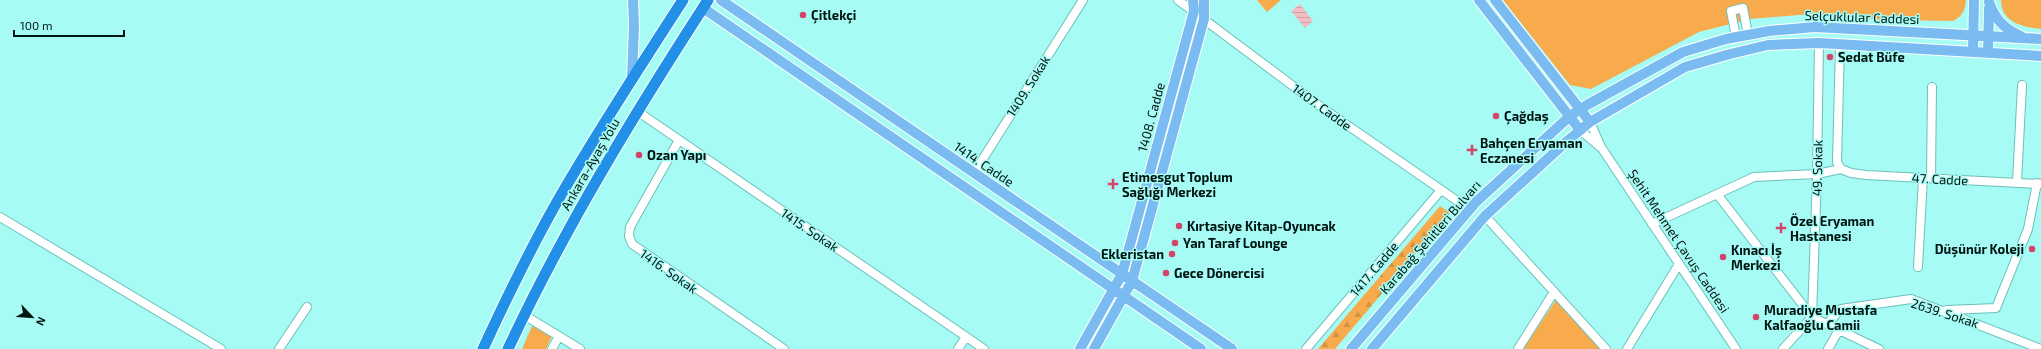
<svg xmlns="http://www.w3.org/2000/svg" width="2041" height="349" viewBox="0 0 2041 349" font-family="'Exo 2',sans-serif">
  <defs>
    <pattern id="forest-firs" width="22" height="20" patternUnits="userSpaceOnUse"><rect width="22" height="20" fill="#f8ab4d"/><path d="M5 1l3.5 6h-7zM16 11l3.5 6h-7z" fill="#d39242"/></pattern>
    <pattern id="water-rules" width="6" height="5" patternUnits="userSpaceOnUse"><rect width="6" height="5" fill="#f2bdc5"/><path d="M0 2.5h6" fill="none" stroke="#cea2a8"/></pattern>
  </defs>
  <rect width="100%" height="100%" fill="#a6fcf4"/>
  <!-- forest -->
  <path fill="url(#forest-firs)" d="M1440 206 1450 213 1335 349H1318Z"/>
  <!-- park -->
  <path fill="#f8ab4d" d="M1257 0H1281L1267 12Z
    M1503 0H1966C1965 10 1963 16 1953 21L1887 20 1811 14 1750 19 1699 32 1591 89 1570 85Z
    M2001 0H2041V29C2022 27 2001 22 2001 0Z
    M1556 300 1600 349H1523Z
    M532 326 552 336 546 349H522Z"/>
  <!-- water -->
  <path fill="url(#water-rules)" d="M1300 4 1313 21 1305 28 1291 11Z"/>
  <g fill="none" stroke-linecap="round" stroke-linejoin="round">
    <defs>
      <path id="minor" d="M1178 0 1321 107 1469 209
        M1736 37 1731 11 1743 8 1748 35
        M1840 44 1837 162 1841 169
        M637 111 984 349
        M1590 122 1601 147 1736 349
        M1580 130 1600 147
        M679 140 630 227 629 236 632 244 784 349
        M1841 169 1851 173 1866 175 2041 184
        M974 173 1083 0
        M1931 178 1932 87
        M2017 182 2022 85
        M1717 194 1812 317 1879 349
        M1485 216 1606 349
        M0 217 221 349
        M1652 224 1754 177 1817 174 1841 169
        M1918 267 1923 178
        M1947 310 1996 308 2028 229 2037 183
        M524 315 580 349
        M1812 317 1817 174 1819 43
        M1827 324 1841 309 1911 299 2041 349
        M279 349 307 307
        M552 349 559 336
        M958 349 966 337
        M1306 349 1441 190
        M1518 349 1554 292
        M1627 349 1679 264
        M1783 349 1812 317
        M1828 349 1839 330"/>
      <path id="major" d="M721 0 1232 349
        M1479 0 1580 130
        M1495 0 1590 122
        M1989 2C1995 19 2004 29 2021 36
        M703 8 1201 349
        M1973 51 1974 0
        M1988 52 1989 8
        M632 79 634 25 633 0
        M1080 349 1122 274 1194 11 1193 0
        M1094 349 1132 281 1204 19V0
        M1351 349 1476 202 1570 116 1587 105 1683 52 1726 39 1769 31 1815 27 2041 39
        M1372 349 1485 216 1566 142 1590 122 1685 67 1730 54 1768 45 1819 43 2041 56"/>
      <path id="highway" d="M483 349C507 297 532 245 561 195 599 129 641 65 683 0
        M508 349C565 227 635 113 708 0"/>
    </defs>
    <!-- minor casing -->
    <use href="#minor" stroke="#6bc1ba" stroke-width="10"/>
    <!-- major casing -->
    <use href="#major" stroke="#fff" stroke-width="12"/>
    <!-- highway casing -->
    <use href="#highway" stroke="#fff" stroke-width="13"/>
    <!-- minor -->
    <use href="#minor" stroke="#fff" stroke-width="8"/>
    <!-- major -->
    <use href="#major" stroke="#7abcf1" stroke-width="10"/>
    <!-- highway -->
    <use href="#highway" stroke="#2290e7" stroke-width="11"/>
  </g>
  <!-- markers -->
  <g fill="#d3446a" stroke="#a6fcf4" stroke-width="1.5">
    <circle cx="803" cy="15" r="4"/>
    <circle cx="1830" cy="57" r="4"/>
    <circle cx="1496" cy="116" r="4"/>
    <path d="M1470 144h4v4h4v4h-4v4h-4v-4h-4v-4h4z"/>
    <circle cx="639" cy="155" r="4"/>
    <path d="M1111 178h4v4h4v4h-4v4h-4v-4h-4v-4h4z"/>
    <circle cx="1179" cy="226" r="4"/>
    <path d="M1779 222h4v4h4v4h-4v4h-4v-4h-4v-4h4z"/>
    <circle cx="1175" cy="243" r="4"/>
    <circle cx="2032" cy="249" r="4"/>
    <circle cx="1172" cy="254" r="4"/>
    <circle cx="1723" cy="257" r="4"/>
    <circle cx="1166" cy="273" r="4"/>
    <circle cx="1756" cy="317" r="4"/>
  </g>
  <g text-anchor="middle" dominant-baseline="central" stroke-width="3" stroke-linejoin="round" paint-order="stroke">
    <!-- poi labels -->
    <g font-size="13" font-weight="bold" fill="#001513" stroke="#a6fcf4" text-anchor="start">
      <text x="811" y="15">Çitlekçi</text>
      <text x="1838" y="57">Sedat Büfe</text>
      <text x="1504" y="116">Çağdaş</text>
      <text x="1480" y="143">Bahçen Eryaman<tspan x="1480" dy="15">Eczanesi</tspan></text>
      <text x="647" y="155">Ozan Yapı</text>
      <text x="1122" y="177">Etimesgut Toplum<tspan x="1122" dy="15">Sağlığı Merkezi</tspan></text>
      <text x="1790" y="221">Özel Eryaman<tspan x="1790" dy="15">Hastanesi</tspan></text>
      <text x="1187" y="226">Kırtasiye Kitap-Oyuncak</text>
      <text x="1183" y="243">Yan Taraf Lounge</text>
      <text x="2024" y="249" text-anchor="end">Düşünür Koleji</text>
      <text x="1731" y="250">Kınacı İş<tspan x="1731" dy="15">Merkezi</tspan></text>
      <text x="1164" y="254" text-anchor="end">Ekleristan</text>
      <text x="1174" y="273">Gece Dönercisi</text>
      <text x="1764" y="310">Muradiye Mustafa<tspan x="1764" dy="15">Kalfaoğlu Camii</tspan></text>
    </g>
    <!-- street labels -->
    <g font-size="13" fill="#001513" stroke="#a6fcf4">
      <text transform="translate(1862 17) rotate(2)">Selçuklular Caddesi</text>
      <text transform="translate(1028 86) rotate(-58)">1409. Sokak</text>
      <text transform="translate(1322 107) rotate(36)">1407. Cadde</text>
      <text transform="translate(1151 117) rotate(-75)">1408. Cadde</text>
      <text transform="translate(590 164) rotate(-60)">Ankara-Ayaş Yolu</text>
      <text transform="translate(984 164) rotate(34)">1414. Cadde</text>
      <text transform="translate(1817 168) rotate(-89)">49. Sokak</text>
      <text transform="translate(1940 179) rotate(3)">47. Cadde</text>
      <text transform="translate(810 230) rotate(34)">1415. Sokak</text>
      <text transform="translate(1430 237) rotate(-49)">Karabağ Şehitleri Bulvarı</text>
      <text transform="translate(1679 241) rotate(56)">Şehit Mehmet Çavuş Caddesi</text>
      <text transform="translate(1374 269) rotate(-50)">1417. Cadde</text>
      <text transform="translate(669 271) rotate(35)">1416. Sokak</text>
      <text transform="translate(1945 313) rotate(18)">2639. Sokak</text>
    </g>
  </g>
  <!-- north arrow -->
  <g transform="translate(32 317) rotate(115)" stroke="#a6fcf4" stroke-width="3" paint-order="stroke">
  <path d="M0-3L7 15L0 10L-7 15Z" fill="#001513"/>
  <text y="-6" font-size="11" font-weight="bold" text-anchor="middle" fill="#001513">N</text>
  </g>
  <!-- scale -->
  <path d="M14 30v6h110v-6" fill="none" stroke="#001513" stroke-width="2"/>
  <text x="20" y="30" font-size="12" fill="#001513" stroke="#a6fcf4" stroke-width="3" paint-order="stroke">100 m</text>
</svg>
